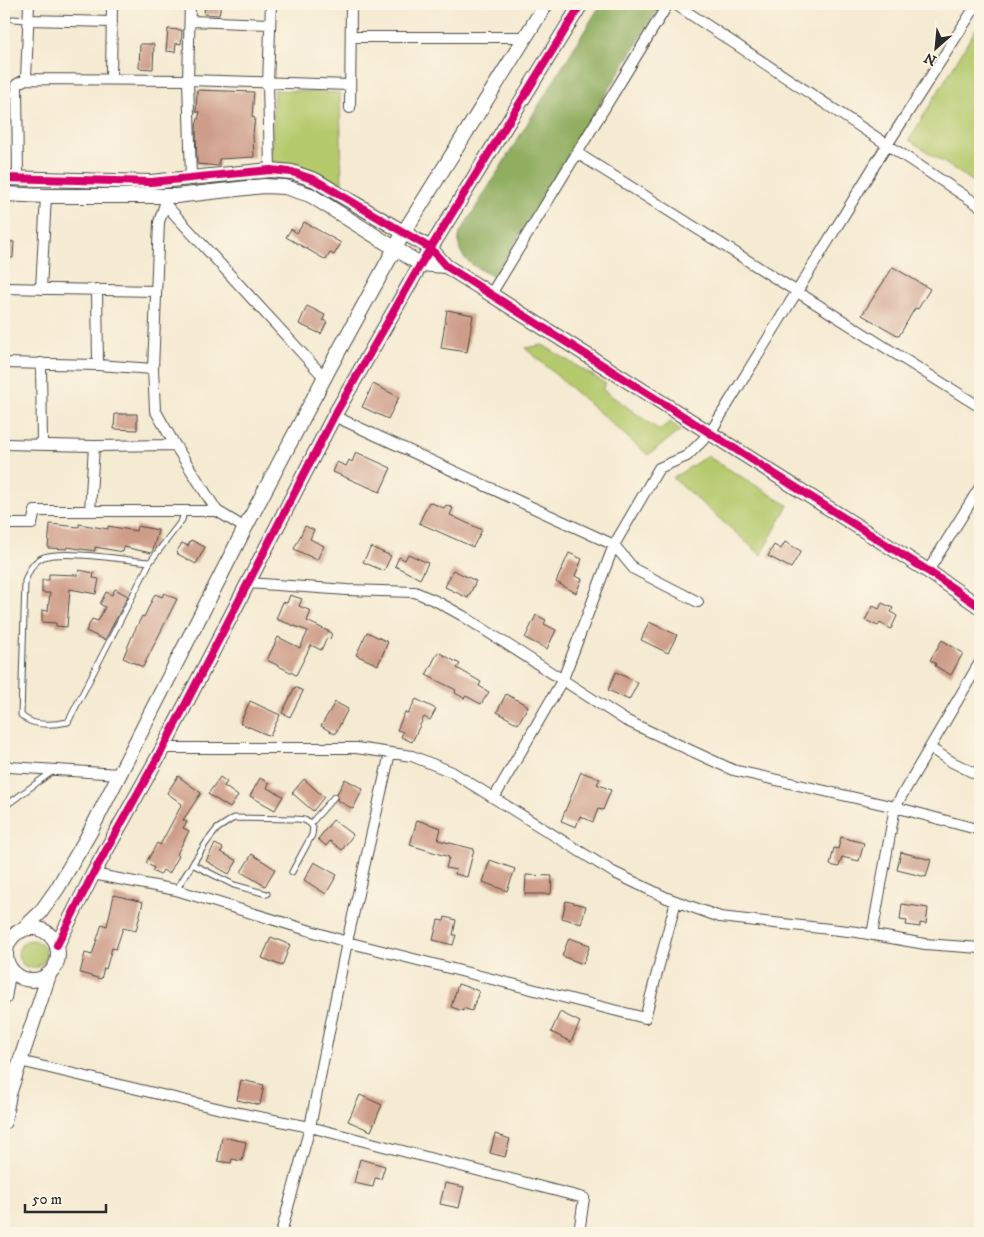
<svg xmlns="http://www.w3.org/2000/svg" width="984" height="1237" viewBox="0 0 984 1237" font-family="'IM FELL DW Pica',serif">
  <rect width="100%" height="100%" fill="#fcf5e5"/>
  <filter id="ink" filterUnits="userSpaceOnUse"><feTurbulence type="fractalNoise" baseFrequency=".02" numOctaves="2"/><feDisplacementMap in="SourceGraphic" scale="10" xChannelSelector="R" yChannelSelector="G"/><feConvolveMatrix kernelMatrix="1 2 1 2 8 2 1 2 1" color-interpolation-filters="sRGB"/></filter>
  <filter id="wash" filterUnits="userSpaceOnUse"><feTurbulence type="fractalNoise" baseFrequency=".0096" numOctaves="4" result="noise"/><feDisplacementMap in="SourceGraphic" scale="20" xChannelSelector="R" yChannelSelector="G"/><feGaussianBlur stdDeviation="1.12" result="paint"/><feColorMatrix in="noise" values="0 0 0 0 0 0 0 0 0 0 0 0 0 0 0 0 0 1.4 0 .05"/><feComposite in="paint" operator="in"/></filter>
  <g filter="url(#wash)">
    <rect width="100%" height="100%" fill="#f5ead2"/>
    <!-- green -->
    <path fill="#b5c96d" stroke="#707a4c" d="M977 27 980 29V186L909 140Z
      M274 90 340 93 342 188C315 173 302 166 271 161Z
      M543 345 606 384 602 389 659 430 670 422 681 430 648 455 525 348Z
      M707 456 788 505 761 555 673 478Z
      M18 954a14 14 0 1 1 28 0a14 14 0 1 1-28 0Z"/>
    <!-- forest -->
    <path fill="#90ad60" stroke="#5e6c46" d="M601 4H661L494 277C475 267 453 258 460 233Z"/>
    <g id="blocks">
      <!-- building -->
      <path fill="#ce9d89" d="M205 4H221L219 15 204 14Z
        M168 29 182 30 181 44 176 43 175 52 166 51Z
        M140 44H154L153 69 139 68Z
        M197 90 254 92 252 117 255 118 253 134 254 157 219 159V166L197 164 196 126 200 112H196Z
        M304 222 341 243 334 255 330 253 326 260 286 237 291 229 297 233Z
        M4 241 14 242 13 258H4Z
        M893 267 930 289 918 309 915 308 899 336 862 315Z
        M307 306 325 315 323 320 327 322 321 334 299 324Z
        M447 310 473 315 467 352 441 348Z
        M373 384 399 397 388 419 362 407Z
        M115 414H137V430L114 429Z
        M356 452 391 468 380 492 333 472 337 462 346 466 349 460 352 462Z
        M429 502 444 508 446 505 453 508 450 515 482 530 473 547 419 523Z
        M50 524 79 527V524L108 529V526L136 531 137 526 158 530 153 550 151 553 124 547 123 552 95 547V551L67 547V549L48 548Z
        M305 526 314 530 310 539 324 546 317 560 294 549Z
        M191 540 205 547 196 564 176 553 182 543 188 546Z
        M785 542 801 551 791 568 768 556 774 545 781 549Z
        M371 547 391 556 384 571 363 562Z
        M569 553 582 559 575 576 582 579 576 593 556 582Z
        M408 554 428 563 420 579 395 566 399 557 405 560Z
        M79 570 94 573 93 578 99 579 96 594 70 589 67 627 56 626V623L42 622V610L48 611 50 593H42V580H49V574L78 575Z
        M453 570 476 581 468 598 445 587Z
        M115 589 128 596 105 640 86 631 92 619 98 621 105 607 100 604 106 592 112 595Z
        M164 593 177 599 143 667 123 658 133 634 142 616 144 617 155 594 162 597Z
        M290 595 302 599 299 606 311 611 307 621 332 633 330 639 327 638 321 650 311 645 296 675 267 660 278 637 300 648 308 631 276 619 283 602 287 603Z
        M882 603 893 608 891 612 897 616 891 629 880 623 878 626 865 620 873 606 879 609Z
        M536 615 546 620 544 624 556 630 547 649 525 638Z
        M649 622 677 635 668 653 641 640Z
        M367 632 388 642 378 665 356 655Z
        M942 640 963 653 951 675 935 666 936 664 930 660Z
        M438 652 460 664 457 668 481 682 479 686 489 692 481 704 466 696 464 698 455 693 456 690 426 675Z
        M616 672 638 683 629 700 608 690Z
        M295 687 303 691 290 717 282 713Z
        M506 694 528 706 518 724 497 712Z
        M416 699 436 709 430 720 424 717 412 742 401 737 403 732 397 730 405 712 408 714Z
        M250 701 280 715 270 736 240 723Z
        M335 702 348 709 335 734 321 726Z
        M581 772 600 779 597 784 611 790 603 810 598 809 593 822 580 816 576 827 561 821Z
        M178 776 201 793 183 820 187 822 183 828 189 831 177 854 179 856 169 874 163 870 160 875 152 871 154 868 146 863 157 843 160 845 182 804 167 793Z
        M220 777 227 782 224 786 238 796 230 808 208 794Z
        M260 778 269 783 267 788 283 796 275 810 250 796Z
        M304 779 324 797 313 811 292 793Z
        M345 779 363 789 353 809 337 800 338 797 337 794Z
        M333 820 353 835 342 850 330 841 326 846 318 839Z
        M417 820 441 828 438 840 474 849 467 877 455 874 456 870 446 868 449 857 410 845Z
        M841 837 864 843 859 861 842 857 839 867 830 865 834 848 838 849Z
        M215 844 223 848 221 852 237 861 229 874 206 861Z
        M901 852 931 860 926 877 897 870Z
        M252 854 275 869 265 886 241 872Z
        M490 860 515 869 507 891 483 882Z
        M314 862 337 875 326 894 304 880Z
        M526 875 552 876 551 894H525Z
        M114 895 143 902 136 931 123 928 116 949 112 948 106 969 104 968 101 979 80 973 85 953 92 955 102 924 107 926Z
        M566 901 586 906 581 924 562 918Z
        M902 904 928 908 926 924 920 923V927L906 925 907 921 900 920Z
        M445 917 456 920 453 935H456L453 945 433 940 438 920 444 921Z
        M271 937 290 945 282 966 262 958Z
        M569 938 590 945 583 964 562 956Z
        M458 984 479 991 472 1011 463 1008V1011L451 1007Z
        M560 1012 580 1022 571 1042 551 1032Z
        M241 1080 264 1085 260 1105 237 1100Z
        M360 1095 382 1105 371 1131 348 1121Z
        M495 1134 510 1139 505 1157 490 1153Z
        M222 1137 246 1142 242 1161 232 1159 231 1163 218 1161Z
        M360 1159 385 1166 381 1179 375 1178 373 1187 354 1183Z
        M445 1183 464 1187 459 1208 440 1204Z"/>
    </g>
  </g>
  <g filter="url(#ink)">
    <use href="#blocks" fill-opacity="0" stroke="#494844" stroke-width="1"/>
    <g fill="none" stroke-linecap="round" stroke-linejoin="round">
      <defs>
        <path id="lane" d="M13 19 28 20
          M4 94H17
          M150 562C124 560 67 550 44 557 33 561 29 571 25 581L21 715C32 727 53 725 68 722L150 562 182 520 184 511
          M4 807 53 771
          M311 823 334 797
          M192 864 234 885 267 894
          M176 890 206 843 217 829 226 823 234 818 295 819C303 819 308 820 313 827L312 835 292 872"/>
        <path id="street" d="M190 4 188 80 191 178
          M675 4 980 206
          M28 20 112 22
          M190 21 270 24
          M351 37H524
          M26 79 29 4
          M111 79 112 4
          M350 108 351 4
          M577 153 980 407
          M270 170 268 83 271 4
          M18 178 17 84 26 79 188 80 350 85
          M165 204 324 377
          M4 288 156 291
          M41 289 46 196
          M97 289 98 365
          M491 294 668 4
          M4 363 98 365 153 369
          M41 363 42 445
          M334 416 614 545 634 569 698 602
          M4 444 94 446 175 445 155 410 153 369 159 222 165 204 163 196
          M175 445 217 511 245 528
          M90 511 94 446
          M4 524H32L35 511H217
          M928 571 980 487
          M248 583 347 590 415 592 438 602 463 616 625 720 733 770 895 807 980 830
          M163 748H356L412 756 452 772 613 872 667 898 720 917 857 932 925 944 980 948
          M930 748 952 762 980 776
          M4 764 10 767 119 774
          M494 798 563 679 614 545 659 468 687 456 710 433 887 145 977 4
          M93 874 176 890 347 942 645 1018 676 901
          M872 935 895 807 980 662
          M20 1061 229 1111 310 1127 584 1198 579 1233
          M281 1233 310 1127 347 942 390 753"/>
        <path id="secondary" d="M4 178 151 182 270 170 292 172 315 180 430 248 446 266 928 571 980 607
          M4 194 46 196H176L264 186 285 187 310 195 420 264 446 266
          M6 954a26 26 0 1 1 52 0a26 26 0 1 1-52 0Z
          M21 931 40 913 57 889 89 834 245 528 330 367 404 232 546 4
          M57 945 93 874 163 748 334 416 422 262 581 4
          M4 998 9 968
          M4 1122 9 1094 49 975"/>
      </defs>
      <!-- lane casing -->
      <use href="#lane" stroke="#494844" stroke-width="7"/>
      <!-- street casing -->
      <use href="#street" stroke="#494844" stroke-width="12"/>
      <!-- secondary casing -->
      <use href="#secondary" stroke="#494844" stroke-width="16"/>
      <!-- lane -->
      <use href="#lane" stroke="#fff" stroke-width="5"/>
      <!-- street -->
      <use href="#street" stroke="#fff" stroke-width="10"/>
      <!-- secondary -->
      <use href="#secondary" stroke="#fff" stroke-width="14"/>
      <defs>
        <path id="cycleway" d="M4 178 151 182 270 170 292 172 315 180 430 248 446 266 928 571 980 607
          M57 945 93 874 163 748 334 416 422 262 581 4"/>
      </defs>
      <!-- cycleway casing -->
      <use href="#cycleway" stroke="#fcf5e5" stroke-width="11"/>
      <!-- cycleway -->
      <use href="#cycleway" stroke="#d6006c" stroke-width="8"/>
    </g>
  </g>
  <!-- margin -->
  <rect width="984" height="1237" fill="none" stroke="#fcf5e5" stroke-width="20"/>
  <!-- north arrow -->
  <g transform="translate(936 48) rotate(207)" stroke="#fcf5e5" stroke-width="4" paint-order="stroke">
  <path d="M0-4L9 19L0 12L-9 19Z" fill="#2b2b2b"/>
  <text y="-8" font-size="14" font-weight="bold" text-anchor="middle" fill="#2b2b2b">N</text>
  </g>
  <!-- scale -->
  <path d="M25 1204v8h81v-8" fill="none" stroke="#2b2b2b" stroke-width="2.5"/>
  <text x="32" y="1204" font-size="15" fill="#2b2b2b" stroke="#fcf5e5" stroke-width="4" paint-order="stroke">50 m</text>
</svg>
